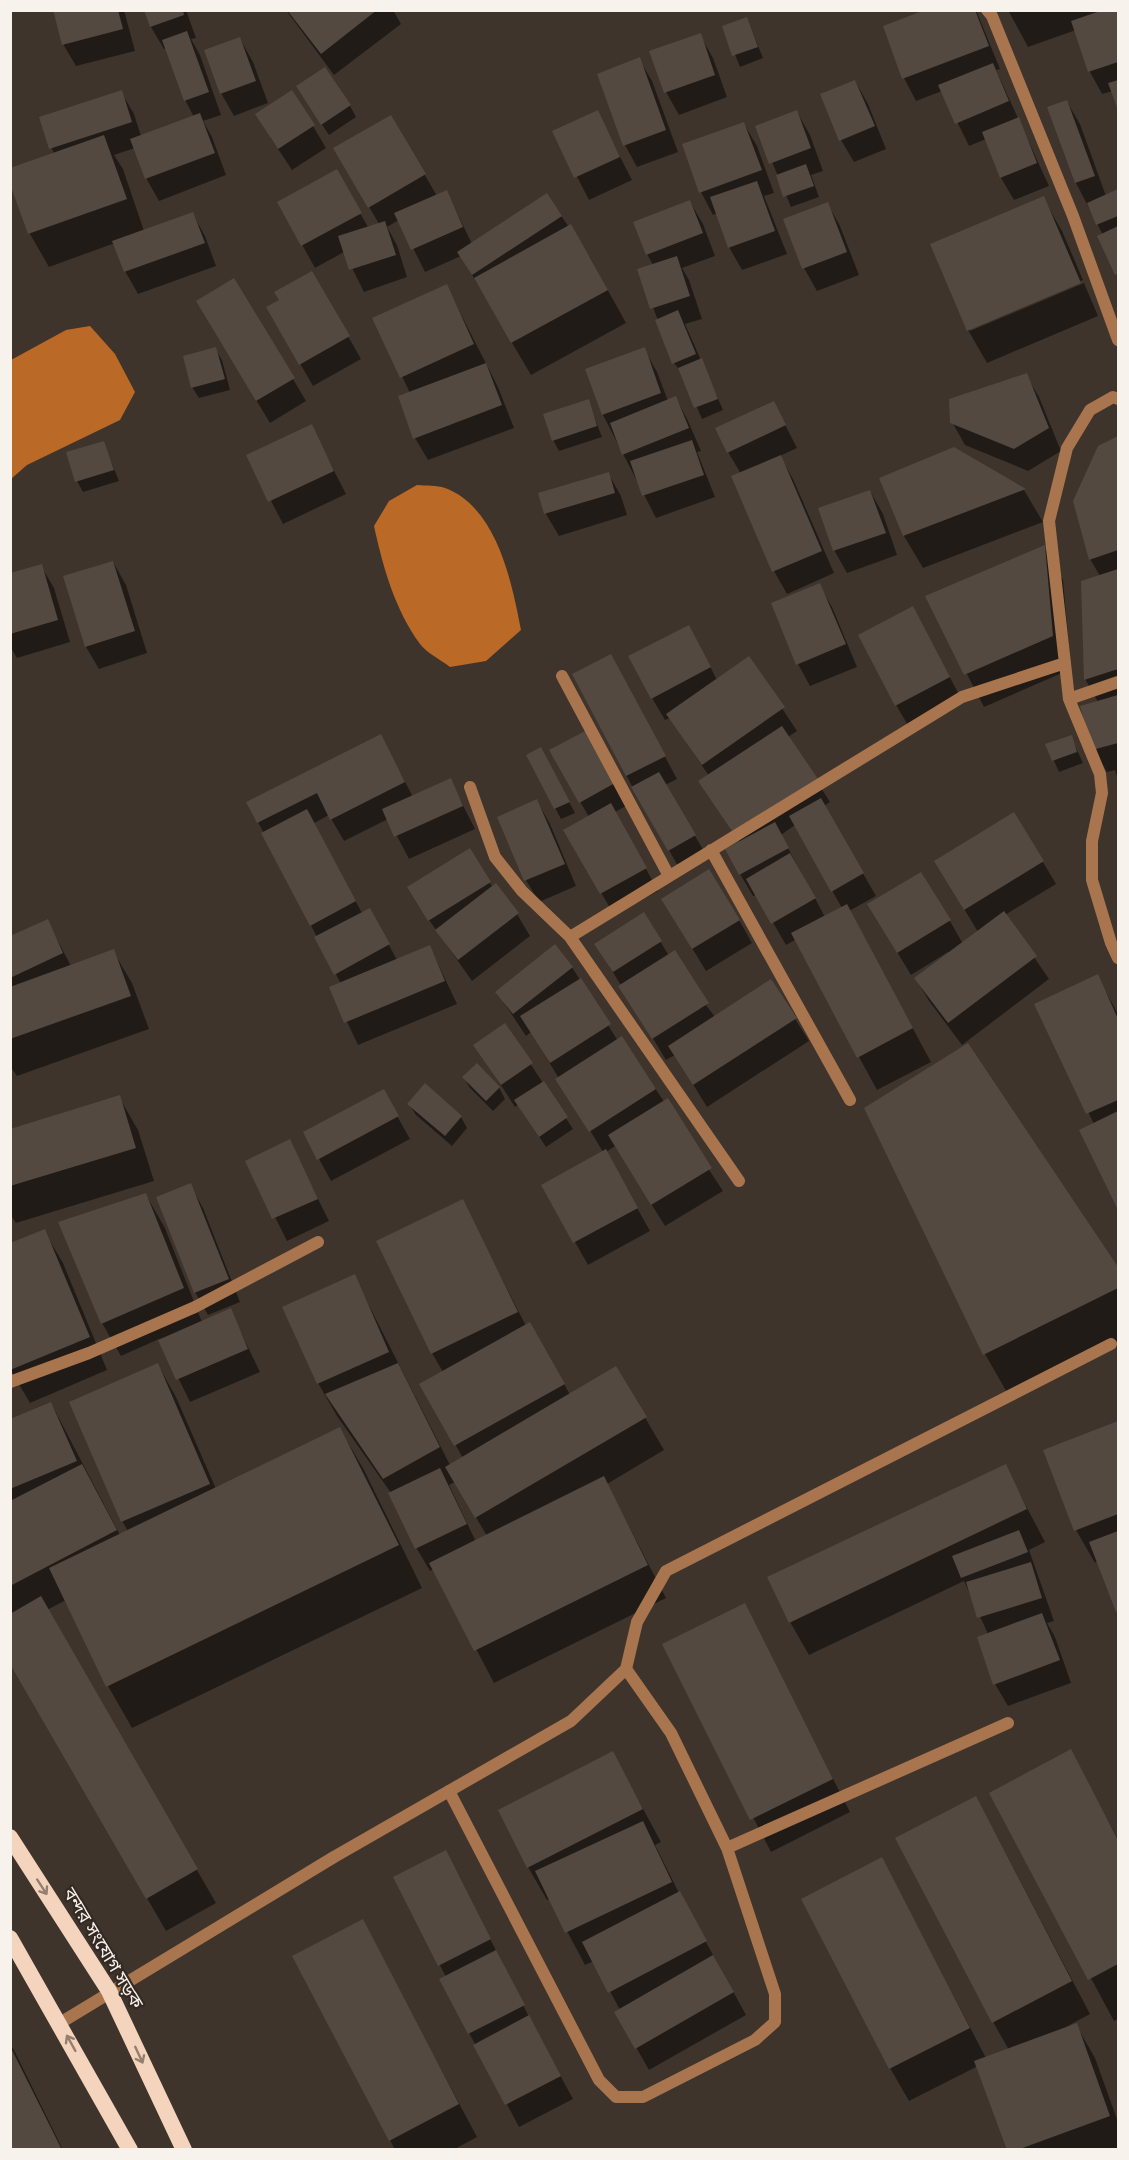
<svg xmlns="http://www.w3.org/2000/svg" width="1129" height="2160" viewBox="0 0 1129 2160" font-family="Overpass,'Noto Sans Bengali',sans-serif">
  <rect width="100%" height="100%" fill="#3e342c"/>
  <!-- water -->
  <path fill="#ba6a26" d="M90 326 115 354 135 392 120 420 27 465 11 479V360L66 330Z
    M417 485C426 486 437 485 445 488 497 507 512 583 521 630L486 661 450 667C441 660 427 653 420 644 395 610 383 567 374 526L389 501Z"/>
  <!-- shadow -->
  <path fill="#0007" fill-rule="evenodd" d="M55 10H124L135 51 76 66 63 44Z
    M145 10H186L196 38 191 39 200 55 221 115 203 121 212 137 226 175 159 201 146 178 135 148 114 155 123 169 144 231 192 213 205 236 216 266 138 294 125 271 115 243 49 267 30 234 10 179 54 154 41 118 121 92 134 114 141 136 194 117 185 100 167 48 164 49 151 27Z
    M286 10H393L401 24 334 75Z
    M929 10H976L1000 69 996 70 1049 186 1014 200 1001 178 986 139 969 146 942 91 916 101 904 78Z
    M1008 10H1118V107L1113 91 1102 94 1090 72 1076 30 1028 47Z
    M747 19 763 58 740 67 724 27Z
    M700 35 713 58 727 97 679 115 666 92 651 52Z
    M240 39 253 62 268 103 234 116 221 93Z
    M639 59 652 81 678 152 637 167 625 145Z
    M855 81 868 104 886 149 854 162 841 140Z
    M304 98 350 106 356 117 329 135Z
    M1067 102 1080 124 1106 196 1118 191V278L1103 235 1076 183Z
    M597 112 632 180 589 200 554 132Z
    M797 112 810 135 823 171 811 175 819 197 791 207 757 126Z
    M391 117 437 196 447 192 472 244 547 195 590 258 626 323 531 375 461 256 425 272 399 220 387 227 397 245 407 277 364 292 344 252 315 268 279 203 336 171 368 227 379 224 335 149Z
    M744 124 757 146 774 193 764 196 787 254 742 270 729 247 717 213 713 215 701 192Z
    M313 126 326 148 292 170 270 137Z
    M1043 198 1062 231 1083 280 970 328V331L1084 283 1098 316 987 363 968 330Z
    M690 202 703 224 715 256 682 268 689 280 702 319 685 324 723 410 702 419 682 373 674 363 639 270 653 265 647 254Z
    M827 203 840 226 859 275 817 291 804 268Z
    M312 273 361 359 313 386 268 308 281 300Z
    M446 285 498 387 514 428 428 460 415 438 410 393 374 318Z
    M210 324 293 379 306 401 270 423Z
    M215 349 222 360 230 390 199 398 192 387Z
    M644 349 657 372 668 401 676 398 688 421 701 451 697 452 715 497 656 518 603 415 587 370Z
    M1026 375 1039 397 1061 451 1028 471 965 445 952 422Z
    M588 401 602 437 559 451 553 440Z
    M774 403 797 448 780 456 793 479 834 573 787 594 774 571 733 477 741 474 728 452Z
    M311 426 346 494 283 524 248 456Z
    M1118 438V780L1115 770 1107 772 1094 749 1098 702 1085 679 1100 576 1090 559 1099 447Z
    M103 442 119 481 83 492 77 481Z
    M954 449 1024 490 1043 522 923 568 904 536 881 478Z
    M608 473 621 496 627 515 559 536 546 514 540 494Z
    M870 491 883 514 897 555 847 573 834 550Z
    M1044 547 1063 580 1071 669 984 707 927 597Z
    M113 562 126 585 147 653 99 669 86 647Z
    M41 566 54 588 70 642 17 658 10 646V575Z
    M819 585 832 607 857 667 810 686 798 664Z
    M925 631 962 700 909 727 896 705Z
    M701 649 717 680 749 658 797 731 788 737 830 802 824 806 876 896 849 911 931 1062 877 1090 795 940 786 945 757 895 753 896 740 874V843L700 781 709 776 670 718 665 720 652 698ZM795 825 842 908 825 917 781 835Z
    M574 675 623 678 677 779 665 785 708 858 682 873 633 788Z
    M584 733 626 806 615 812 658 891 614 915 565 830 589 817 551 751Z
    M381 736 413 797 450 780 475 829 409 859 388 819 344 841 329 815 314 823 362 913 382 932 397 960 430 947 457 1004 358 1045 331 988 341 984 258 822Z
    M1071 737 1083 763 1059 772 1047 745Z
    M528 756 547 760 575 813 561 819Z
    M537 801 550 824 576 886 539 902 526 880Z
    M469 850 493 888 517 914 530 936 472 981 422 910Z
    M1043 862 1056 884 1005 915 1049 979 962 1045 929 1001 916 979 950 954 948 952 911 975 882 927 950 921 963 944 978 932 949 884Z
    M644 914 669 956 715 1017 771 981 809 1041 707 1107 675 1055 666 1060 596 944Z
    M47 920 71 966 113 951 132 983 149 1029 17 1076 10 1066V937Z
    M739 920 752 943 706 971 676 922Z
    M572 967 618 1041 622 1038 723 1191 665 1226 615 1146 606 1152 650 1231 588 1265 543 1185 603 1152 531 1032 526 1036 497 992Z
    M1097 976 1118 1014V1206L1081 1131 1094 1124 1036 1004Z
    M505 1025 573 1129 546 1147 518 1105 515 1107 475 1045Z
    M967 1045 1118 1269V1342L1009 1396 985 1354Z
    M477 1065 500 1089 505 1099 493 1111 470 1088 464 1078Z
    M119 1097 138 1130 154 1181 16 1223 10 1214V1130Z
    M409 1104 461 1117 467 1128 452 1146 416 1115Z
    M396 1114 410 1139 331 1181 319 1159Z
    M289 1141 329 1221 287 1241 247 1161Z
    M190 1185 203 1208 240 1302 208 1315 195 1292Z
    M146 1195 165 1228 202 1322 230 1310 260 1372 190 1402 159 1339 121 1356 102 1323Z
    M462 1201 526 1326 549 1356 570 1395 616 1368 664 1450 607 1484 666 1598 494 1683 434 1569 430 1571 417 1549 391 1493 337 1416 318 1383 354 1276 450 1465 463 1458 421 1384 443 1372 432 1353ZM455 1482 487 1536 476 1542 449 1485Z
    M44 1231 63 1263 107 1370 30 1403 10 1369Z
    M158 1365 176 1397 216 1489 340 1429 364 1470 422 1588 132 1728 108 1686 66 1600 47 1610 216 1903 166 1931 10 1661V1420L51 1403 120 1535 128 1531 122 1521Z
    M1118 1423V1614L1098 1561 1095 1563 1076 1530 1045 1451Z
    M1005 1466 1045 1542 1029 1550 1054 1621 1047 1623 1055 1637 1071 1683 1008 1706 995 1684 988 1634 964 1581 809 1655 790 1622Z
    M744 1605 850 1812 771 1852 664 1645Z
    M1070 1751 1118 1839V2019L1114 2021 991 1793Z
    M613 1753 661 1842 655 1845 679 1893 746 2015 649 2070 616 2012 620 2010 594 1961 585 1965 550 1899 547 1900 528 1867 500 1811Z
    M994 1831 1090 2014 1066 2027 1076 2025 1095 2058 1118 2122V2150H1009L978 2066 909 2101 890 2068 882 1859 986 2058 1009 2050 993 2022Z
    M458 1874 535 2029 573 2099 519 2127 441 1980 446 1977 395 1878Z
    M362 1921 477 2137 453 2150H395L390 2140Z
    M10 2045 14 2050 63 2150H12L10 2146Z"/>
  <!-- building -->
  <path fill="#534941" d="M53 10H118L123 29 62 45Z
    M144 10H183L184 15 150 27Z
    M287 10H377L321 54Z
    M925 10H975L989 46 902 79 883 26Z
    M1103 10H1118V62L1088 72 1071 21Z
    M747 17 758 47 732 56 722 26Z
    M187 31 209 92 184 101 162 40Z
    M701 33 715 75 664 93 649 51Z
    M240 37 256 81 220 94 204 50Z
    M640 57 666 130 623 146 597 74Z
    M993 63 1009 101 955 124 938 85Z
    M325 67 351 105 321 125 296 86Z
    M855 80 875 126 839 141 820 94Z
    M1118 80V110L1108 83Z
    M122 90 132 122 49 149 39 117Z
    M292 90 315 125 278 149 255 114Z
    M1067 100 1095 176 1075 183 1047 107Z
    M598 110 620 157 574 178 552 131Z
    M797 110 811 148 769 164 755 126Z
    M200 113 215 153 145 179 130 139Z
    M391 115 426 174 368 208 333 148Z
    M1019 117 1037 163 1000 178 982 132Z
    M744 122 762 170 699 193 682 144Z
    M104 135 127 199 28 234 10 184V168Z
    M806 164 814 186 783 197 776 175Z
    M337 169 362 213 301 246 277 202Z
    M757 181 775 231 728 248 710 197Z
    M1118 189V216L1096 225 1087 203Z
    M447 190 463 227 411 250 394 213Z
    M547 193 562 216 472 275 457 252Z
    M1044 196 1081 283 967 331 930 244Z
    M690 200 703 233 646 255 633 222Z
    M828 202 847 252 802 269 783 219Z
    M193 212 205 243 124 272 112 241Z
    M385 221 396 255 349 270 338 236Z
    M571 224 608 290 511 343 474 278Z
    M1118 226V274L1115 275 1097 236Z
    M677 256 690 296 650 309 637 269Z
    M312 271 350 336 299 365 266 307 279 300 274 292Z
    M234 278 295 378 256 401 196 301Z
    M447 284 474 344 400 378 372 318Z
    M678 310 696 354 672 364 655 320Z
    M216 347 225 379 191 388 183 356Z
    M645 347 661 393 602 415 585 369Z
    M702 358 718 399 694 408 678 368Z
    M486 363 502 405 413 439 398 396Z
    M1027 373 1049 428 1014 449 950 423 949 399Z
    M676 396 689 428 622 455 610 423Z
    M589 399 597 426 552 441 543 414Z
    M774 401 786 425 727 453 715 428Z
    M312 424 334 471 268 502 246 455Z
    M1118 436V550L1089 560 1073 501 1098 446Z
    M692 440 704 475 642 496 630 461Z
    M104 441 114 470 75 482 66 452Z
    M954 447 1026 489 903 536 879 478Z
    M781 455 822 551 772 572 731 476Z
    M609 472 615 493 544 514 538 493Z
    M870 490 886 533 833 551 818 508Z
    M1045 545 1053 636 964 675 925 596Z
    M113 561 135 631 85 647 63 576Z
    M42 564 58 620 10 634V573Z
    M1118 569V669L1084 680 1081 581Z
    M820 583 846 644 796 665 771 603Z
    M913 606 950 677 895 706 858 635Z
    M689 625 711 667 651 699 628 656Z
    M611 654 666 756 626 776 572 674Z
    M749 656 785 707 702 765 666 714Z
    M1118 695V743L1092 750 1080 706Z
    M782 726 818 779 734 834 698 781Z
    M585 731 615 783 579 803 549 750Z
    M381 734 405 782 330 820 317 793 257 823 246 802Z
    M1072 735 1077 752 1052 761 1045 744Z
    M541 747 570 802 554 809 526 755Z
    M659 772 696 835 668 851 631 787Z
    M451 778 463 806 394 837 382 809Z
    M821 798 864 873 831 892 789 816Z
    M537 799 565 864 524 881 497 817Z
    M611 803 647 868 600 894 563 830Z
    M307 809 356 901 310 926 261 833Z
    M1014 812 1044 861 964 910 934 861Z
    M775 822 789 848 739 875 725 849Z
    M470 848 491 882 428 921 407 887Z
    M790 853 816 898 771 924 746 879Z
    M709 869 740 920 692 949 661 899Z
    M921 872 951 920 897 953 867 904Z
    M496 883 519 913 458 960 435 930Z
    M847 904 913 1028 857 1058 791 933Z
    M370 908 390 944 334 975 314 937Z
    M1004 911 1037 956 948 1023 914 978Z
    M644 912 662 941 613 972 594 944Z
    M48 919 63 953 10 978V936Z
    M555 944 573 967 513 1014 495 992Z
    M430 945 445 981 344 1023 329 987Z
    M114 949 131 996 10 1039V987Z
    M675 950 709 1003 652 1039 618 986Z
    M1098 974 1118 1019V1100L1086 1114 1034 1004Z
    M581 978 611 1024 550 1063 520 1016Z
    M771 979 797 1018 693 1085 668 1046Z
    M505 1023 533 1063 501 1085 473 1045Z
    M622 1036 656 1089 589 1132 555 1079Z
    M968 1043 1118 1267V1288L983 1355 864 1108Z
    M477 1063 500 1087 486 1101 462 1077Z
    M544 1081 568 1117 539 1137 514 1100Z
    M425 1083 462 1116 445 1136 407 1104Z
    M384 1089 399 1116 317 1160 303 1132Z
    M120 1095 136 1148 10 1186V1129Z
    M668 1098 712 1168 651 1205 608 1135Z
    M1118 1111V1210L1079 1130Z
    M290 1139 318 1199 272 1219 245 1161Z
    M606 1149 638 1208 573 1243 541 1185Z
    M191 1183 229 1279 194 1293 156 1197Z
    M146 1193 184 1288 101 1324 58 1222Z
    M463 1199 518 1312 431 1354 376 1241Z
    M45 1229 90 1337 10 1370V1243Z
    M355 1274 389 1352 317 1384 282 1307Z
    M231 1308 248 1349 176 1380 158 1340Z
    M530 1322 565 1384 454 1446 419 1384Z
    M158 1363 210 1484 121 1522 69 1402Z
    M398 1363 440 1447 383 1479 325 1394Z
    M616 1366 647 1417 475 1518 445 1467Z
    M51 1402 77 1461 10 1489V1419Z
    M1118 1421V1514L1074 1531 1043 1450Z
    M340 1427 399 1545 106 1687 49 1568Z
    M82 1464 117 1530 10 1586V1501Z
    M1006 1464 1027 1509 789 1623 767 1577Z
    M440 1468 467 1524 415 1549 388 1493Z
    M604 1476 648 1565 474 1651 429 1563Z
    M1019 1530 1028 1552 961 1578 952 1556Z
    M1118 1531V1611L1116 1612 1089 1542Z
    M1031 1562 1042 1598 977 1618 966 1582Z
    M41 1596 198 1869 146 1899 10 1664V1614Z
    M745 1603 833 1779 750 1820 662 1644Z
    M1042 1613 1060 1660 993 1685 977 1637Z
    M1071 1749 1118 1840V1964L1088 1980 989 1793Z
    M613 1751 643 1809 527 1868 498 1810Z
    M976 1796 1072 1981 992 2023 895 1838Z
    M643 1821 672 1882 565 1933 535 1871Z
    M446 1850 491 1939 438 1966 393 1877Z
    M882 1857 970 2028 889 2069 801 1899Z
    M680 1891 707 1941 608 1993 582 1942Z
    M363 1919 459 2104 389 2141 292 1956Z
    M496 1950 525 2005 468 2034 439 1979Z
    M713 1955 734 1992 635 2049 614 2012Z
    M529 2015 561 2076 505 2105 473 2045Z
    M1077 2023 1110 2116 1017 2150H1007L974 2061Z
    M10 2046 62 2150H10Z"/>
  <g fill="none" stroke-linecap="round" stroke-linejoin="round">
    <!-- service -->
    <path stroke="#a9754e" stroke-width="12" d="M449 1791 599 2080 616 2097H643L755 2040 775 2022V1994L727 1848 671 1733 626 1669
      M727 1848 1008 1723"/>
    <!-- minor -->
    <path stroke="#a9754e" stroke-width="12" d="M987 10 992 16 1073 216 1118 340
      M1118 399 1113 397 1090 410 1067 448 1049 521 1069 699 1100 774 1102 793 1092 841V880L1111 943 1118 958
      M562 676 669 876
      M1069 699 1118 682
      M470 787 495 857 522 891 570 937
      M711 850 850 1100
      M739 1181 570 937 962 697 1065 663
      M10 1382 89 1353 195 1307 318 1242
      M60 2023 334 1857 571 1721 626 1669 637 1622 666 1571 1111 1344"/>
    <!-- trunk -->
    <path stroke="#f5d4be" stroke-width="16" d="M10 1837 109 1991 184 2150
      M10 1938 130 2150"/>
  </g>
  <!-- one-way arrows -->
  <defs><path id="oneway-shaft" d="M-6 0H5M1.5-3L5.5 0L1.5 3" fill="none" stroke-width="1.6" stroke-linecap="round" stroke-linejoin="round" transform="scale(1.5)"/></defs>
  <g stroke="#947f70">
    <use href="#oneway-shaft" transform="translate(42 1887) rotate(57)"/>
    <use href="#oneway-shaft" transform="translate(71 2043) rotate(-119)"/>
    <use href="#oneway-shaft" transform="translate(139 2055) rotate(65)"/>
  </g>
  <g text-anchor="middle" dominant-baseline="central" stroke-width="4.5" stroke-linejoin="round" paint-order="stroke">
    <!-- street labels -->
    <g font-size="18" fill="#f8f2ed" stroke="#342a23">
      <text transform="translate(102 1949) rotate(59)">বন্দর সংযোগ সড়ক</text>
    </g>
  </g>
  <!-- border -->
  <rect width="1129" height="2160" fill="none" stroke="#f8f2ed" stroke-width="24"/>
</svg>
